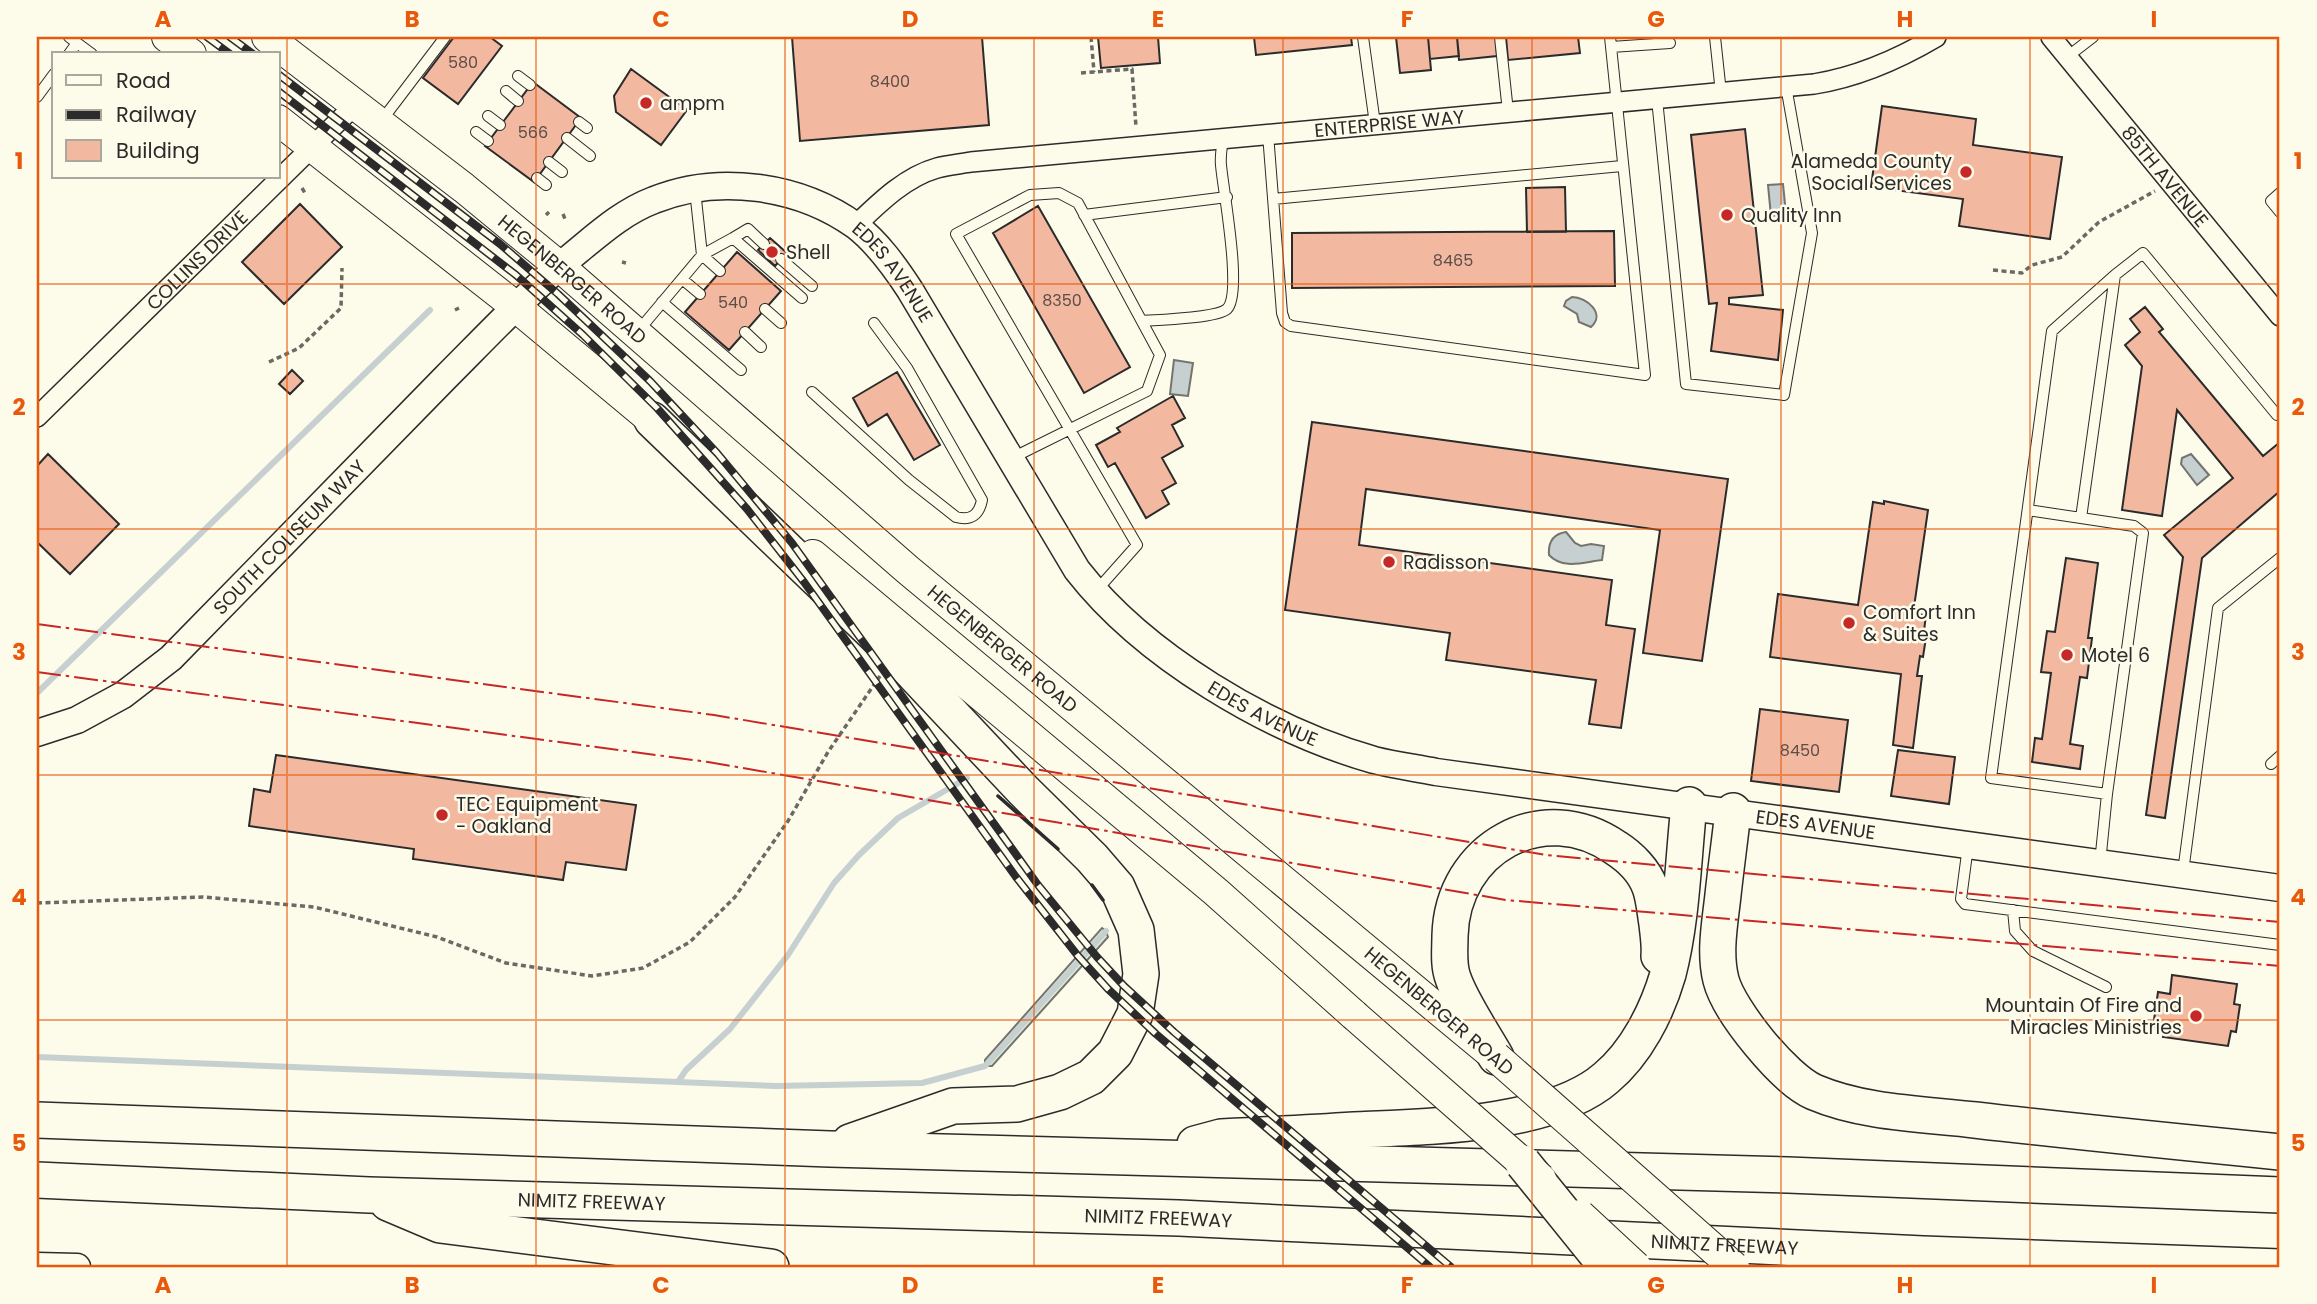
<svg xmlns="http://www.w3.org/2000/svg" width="2317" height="1304" viewBox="0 0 2317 1304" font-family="Poppins,sans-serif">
  <rect width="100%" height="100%" fill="#fdfbea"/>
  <!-- green -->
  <path fill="#deebd1" stroke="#74746e" stroke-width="2" d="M1102 928 1106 931 1108 937 992 1066H985V1060Z"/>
  <!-- water -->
  <path fill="#c7d0d0" stroke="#74746e" stroke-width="2" d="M1783 184 1786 214 1771 216 1768 185Z
    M1572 297C1587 297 1606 314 1591 327L1579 322 1577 314 1564 306 1566 301Z
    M1174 360 1193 363 1188 396 1170 394Z
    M2191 454 2209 475 2197 485 2181 464 2182 458Z
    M1566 532 1575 543 1581 546 1591 544 1604 546 1602 560C1584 562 1563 570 1549 555 1548 542 1553 534 1566 532Z"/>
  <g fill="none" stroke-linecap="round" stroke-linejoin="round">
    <!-- stream -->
    <path stroke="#c7d0d0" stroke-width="6" d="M37 693 430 310
      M37 1057 678 1082 686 1070 730 1029 788 955 834 883 859 855 898 818 967 778
      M678 1082 776 1086 922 1083 985 1066 1106 931"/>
  </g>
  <!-- building -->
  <path fill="#f2b8a0" stroke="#2b2b2b" stroke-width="2" d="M454 37H490L502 46 458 104 423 78Z
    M792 37H982L989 125 800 141Z
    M1098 37H1158L1160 63 1101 68Z
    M1254 37H1351L1352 45 1256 55Z
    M1396 37H1428L1431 70 1400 73Z
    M1428 37H1457L1459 56 1430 59Z
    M1457 37H1496L1497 56 1459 60Z
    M1506 37H1578L1580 53 1508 60Z
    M631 69 687 110 661 145 616 112 614 96Z
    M533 82 581 118 534 182 485 146Z
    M1882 106 1976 119 1973 145 2062 157 2050 239 1959 226 1963 199 1871 187Z
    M1745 129 1763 295 1729 298V304L1783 310 1778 360 1711 351 1717 303 1709 304 1691 135Z
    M1565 187 1566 232H1527L1526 188Z
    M300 204 342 247 284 304 242 262Z
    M1038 206 1130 367 1084 393 993 233Z
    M1614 231 1615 286 1292 288V233Z
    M770 238 787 253 775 266 758 250Z
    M737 252 781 291 729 350 685 312Z
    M2145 307 2163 329 2159 332 2263 456 2280 442V491L2202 558 2165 818 2146 815 2183 557 2164 535 2233 478 2177 410 2162 516 2122 510 2142 366 2125 345 2140 332 2130 319Z
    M292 370 303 381 290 394 279 384Z
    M897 372 940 445 914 460 887 414 868 426 853 398Z
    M1173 396 1185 418 1172 425 1183 446 1162 458 1176 483 1162 491 1169 504 1146 518 1115 463 1108 467 1096 445 1120 432 1117 428Z
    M1312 422 1728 479 1702 661 1643 653 1660 530 1366 489 1359 545 1612 580 1606 625 1635 629 1621 728 1589 724 1596 680 1446 660 1450 633 1285 610Z
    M48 454 119 524 70 574 37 542V466Z
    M1884 501 1928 510 1913 614 1926 615 1924 631H1927L1923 657 1920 656 1917 676H1922L1913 748 1893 745 1901 674 1770 657 1778 594 1858 605 1873 502 1884 504Z
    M2066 558 2098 563 2088 638H2092L2087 678 2080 677 2070 744 2083 746 2080 769 2032 762 2035 738 2042 739 2051 673 2041 672 2047 631 2055 632Z
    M1760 709 1848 720 1839 792 1751 781Z
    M1898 750 1955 757 1949 804 1891 796Z
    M276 755 636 805 626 870 566 862 563 880 413 859 414 849 249 826 254 789 270 792Z
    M2172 975 2237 984 2234 1004 2240 1005 2236 1032 2231 1031 2228 1046 2163 1037 2165 1028 2153 1027 2158 992 2170 994Z"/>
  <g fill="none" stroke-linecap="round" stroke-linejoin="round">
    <defs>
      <path id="lane" d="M69 37 92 54
        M1363 37 1375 124
        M1500 37 1508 112
        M1715 37 1721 93
        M1611 47 1670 43
        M69 54 77 43
        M2067 57 2093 37
        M518 76 530 85
        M506 91 518 101
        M37 97 54 74
        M1657 99 1686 384 1784 395 1812 233 1786 86
        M488 116 500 125
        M382 120 445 37
        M579 122 587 128
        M476 132 488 141
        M1268 134 1282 313 1285 322 1291 326 1645 375 1610 37
        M567 138 590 156
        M549 162 562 172
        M537 178 546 185
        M2280 193 2271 201 2280 212
        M1273 199 1622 166
        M1084 215 1227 197
        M733 238 748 229 764 244
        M781 259 812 286
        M720 271 702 255 733 238 802 298
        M682 279 700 294
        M662 302 741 370
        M765 309 781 323
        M1142 321C1158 320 1217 318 1227 309 1243 293 1223 190 1221 165 1220 156 1222 147 1223 138
        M639 330 702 255 695 190
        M745 332 761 347
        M812 392 909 480 956 517C971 521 979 515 982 500L907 368 874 323
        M1012 458 1147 391 1160 355 1078 203 1059 193 1030 195 956 234 1137 545 1097 590
        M2028 510 2081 518
        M2271 764 2280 756
        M2107 794 1991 778 2052 331 2115 275 2143 253 2277 415
        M1968 846 1961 899 1965 904 2280 945
        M2100 863 2107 794 2143 533 2134 526 2081 518 2115 275
        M2183 872 2218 608 2280 558
        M2013 910 2015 931 2033 951 2106 987"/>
      <g id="street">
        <path id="s1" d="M2051 37 2280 316"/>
        <path id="s2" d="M855 226C879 203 905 177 937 168 948 165 960 164 971 162L1814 84C1858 77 1897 60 1936 37"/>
        <path id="s3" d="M37 417 356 104"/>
      </g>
      <g id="secondary">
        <path id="s4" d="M37 733 77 720 123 695 171 658C262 564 354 471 445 378 489 334 531 289 579 250 602 231 625 211 654 200 718 174 799 185 856 226 878 243 895 267 910 290L1077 570C1144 656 1268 730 1374 760 1394 765 1416 768 1436 772L2280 888"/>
        <path d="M37 1266 77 1267"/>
      </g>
      <g id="primary">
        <path d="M167 37 191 54"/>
        <path id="s5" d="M267 37 464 188 559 266 908 570 1487 1050"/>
        <path d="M278 120 515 306 671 436"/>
        <path d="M813 555 1216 892 1354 1015"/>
      </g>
      <g id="highway">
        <path d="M652 420 895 654 1023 790 1092 858 1117 887 1136 930 1141 974 1135 1014 1115 1053 1091 1077 1060 1092 1017 1104 953 1106 850 1142"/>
        <path d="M1733 811C1730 839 1726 867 1723 895 1720 923 1714 952 1721 980 1729 1011 1784 1079 1814 1092 1863 1113 1922 1114 1975 1120 2077 1132 2178 1142 2280 1152"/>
        <path d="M1496 1057C1483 1034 1461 1002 1453 978 1448 965 1450 949 1450 936 1452 848 1543 797 1616 848 1630 857 1644 871 1650 887 1654 898 1655 912 1657 924 1658 934 1660 945 1659 956"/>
        <path d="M37 1120 830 1149 1788 1175 2280 1195"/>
        <path d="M1195 1144 1221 1137C1266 1135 1310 1133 1354 1130 1425 1127 1551 1126 1606 1078 1636 1053 1657 1012 1668 974 1682 920 1683 861 1689 805"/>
        <path id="s6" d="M37 1180 369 1195 1179 1218 1923 1254 2280 1267"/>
        <path d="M388 1203 440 1225 771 1267"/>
      </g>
    </defs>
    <!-- lane casing -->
    <use href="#lane" stroke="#2b2b2b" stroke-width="12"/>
    <!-- street casing -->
    <use href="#street" stroke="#2b2b2b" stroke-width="22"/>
    <!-- secondary casing -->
    <use href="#secondary" stroke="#2b2b2b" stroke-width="29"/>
    <!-- primary casing -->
    <use href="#primary" stroke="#2b2b2b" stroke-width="32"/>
    <!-- highway casing -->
    <use href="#highway" stroke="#2b2b2b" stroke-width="38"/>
    <!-- path -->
    <path stroke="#6a6964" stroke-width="3.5" stroke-dasharray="5 3.5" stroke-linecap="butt" d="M1091 37 1094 72
      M1081 73 1132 69 1136 127
      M302 188 305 193
      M563 214 565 219
      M546 215 549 212
      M622 262 626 263
      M1993 270 2022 273 2032 265 2062 257 2099 222 2155 191
      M455 310 459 308
      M269 362 299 348 341 308 342 268
      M37 903 203 897 314 907 437 937 506 963 592 976 643 968 690 942 735 897 788 821 828 752 880 676"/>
    <!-- lane -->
    <use href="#lane" stroke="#fdfbea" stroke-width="10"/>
    <!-- street -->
    <use href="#street" stroke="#fdfbea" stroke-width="19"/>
    <!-- secondary -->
    <use href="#secondary" stroke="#fdfbea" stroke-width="26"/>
    <!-- primary -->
    <use href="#primary" stroke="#fdfbea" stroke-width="30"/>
    <!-- highway -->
    <use href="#highway" stroke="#fdfbea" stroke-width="35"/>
    <defs>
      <path id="rail" d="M207 37 230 54
        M230 37 253 54
        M278 74 500 244 558 294 650 381 717 453 792 543 1038 885 1097 957 1124 986 1174 1032 1451 1267
        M278 91 516 275 583 335 657 408 747 509 804 582 1016 877 1078 956 1108 989 1156 1034 1430 1267"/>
    </defs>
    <!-- rail casing -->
    <use href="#rail" stroke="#2b2b2b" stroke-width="8"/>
    <!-- rail -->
    <use href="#rail" stroke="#fdfbea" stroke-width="5" stroke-dasharray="16" stroke-linecap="butt"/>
    <defs>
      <path id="primary-bridge" d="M1354 1015 1541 1179
        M1496 1057 1734 1267
        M1580 1215 1636 1267"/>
      <path id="highway-bridge" d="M1523 1163 1607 1267"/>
    </defs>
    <!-- primary-bridge casing -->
    <use href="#primary-bridge" stroke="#2b2b2b" stroke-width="32" stroke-linecap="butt"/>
    <!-- highway-bridge casing -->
    <use href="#highway-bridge" stroke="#2b2b2b" stroke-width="38" stroke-linecap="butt"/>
    <!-- primary-bridge -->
    <use href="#primary-bridge" stroke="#fdfbea" stroke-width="30"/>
    <!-- highway-bridge -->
    <use href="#highway-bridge" stroke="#fdfbea" stroke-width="35"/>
    <!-- wall -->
    <path stroke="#2b2b2b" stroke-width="3.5" d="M998 796 1058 849
      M1092 885 1103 900"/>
    <!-- power -->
    <path stroke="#c62828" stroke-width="2" stroke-dasharray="24 5 3.5 5" stroke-linecap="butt" d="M37 624 714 715 1546 855 2280 922
      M37 672 708 762 1506 900 2280 966"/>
  </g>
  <!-- grid -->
  <path fill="none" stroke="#e8590c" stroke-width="2" stroke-opacity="0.55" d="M287 37V1267M536 37V1267M785 37V1267M1034 37V1267M1283 37V1267M1532 37V1267M1781 37V1267M2030 37V1267M37 284H2280M37 529H2280M37 775H2280M37 1020H2280"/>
  <!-- markers -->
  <g fill="#c62828" stroke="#fdfbea" stroke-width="2.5">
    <circle cx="646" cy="103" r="7"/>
    <circle cx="1966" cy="172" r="7"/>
    <circle cx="1727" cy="215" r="7"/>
    <circle cx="772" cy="252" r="7"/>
    <circle cx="1389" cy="562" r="7"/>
    <circle cx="1849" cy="623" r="7"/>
    <circle cx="2067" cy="655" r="7"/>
    <circle cx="442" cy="815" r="7"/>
    <circle cx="2196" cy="1016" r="7"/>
  </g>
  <g text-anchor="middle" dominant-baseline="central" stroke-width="5" stroke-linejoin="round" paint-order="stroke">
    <!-- number labels -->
    <g font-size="16" fill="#5d4e48">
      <text x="463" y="62">580</text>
      <text x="890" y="81">8400</text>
      <text x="533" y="132">566</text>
      <text x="1453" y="260">8465</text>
      <text x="1062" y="300">8350</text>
      <text x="733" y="302">540</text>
      <text x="1800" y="750">8450</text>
    </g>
    <!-- poi labels -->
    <g font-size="19" fill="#2b2b2b" stroke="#fdfbea" text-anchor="start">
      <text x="660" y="103">ampm</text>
      <text x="1952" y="161" text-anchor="end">Alameda County<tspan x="1952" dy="22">Social Services</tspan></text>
      <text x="1741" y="215">Quality Inn</text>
      <text x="786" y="252">Shell</text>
      <text x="1403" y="562">Radisson</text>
      <text x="1863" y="612">Comfort Inn<tspan x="1863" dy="22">&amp; Suites</tspan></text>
      <text x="2081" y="655">Motel 6</text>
      <text x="456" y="804">TEC Equipment<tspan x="456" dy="22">- Oakland</tspan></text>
      <text x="2182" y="1005" text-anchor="end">Mountain Of Fire and<tspan x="2182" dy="22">Miracles Ministries</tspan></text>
    </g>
    <!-- street labels -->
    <g font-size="19" fill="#2b2b2b" stroke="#fdfbea">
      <text stroke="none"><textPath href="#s2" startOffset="556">ENTERPRISE WAY</textPath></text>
      <text stroke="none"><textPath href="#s1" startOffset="180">85TH AVENUE</textPath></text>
      <text stroke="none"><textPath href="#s3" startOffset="224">COLLINS DRIVE</textPath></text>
      <text stroke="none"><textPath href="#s4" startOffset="1094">EDES AVENUE</textPath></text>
      <text stroke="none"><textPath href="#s5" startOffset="390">HEGENBERGER ROAD</textPath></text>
      <text stroke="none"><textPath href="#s4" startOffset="324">SOUTH COLISEUM WAY</textPath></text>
      <text stroke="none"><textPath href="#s5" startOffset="957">HEGENBERGER ROAD</textPath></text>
      <text stroke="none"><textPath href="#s4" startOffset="1682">EDES AVENUE</textPath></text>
      <text stroke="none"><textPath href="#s4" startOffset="2249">EDES AVENUE</textPath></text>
      <text transform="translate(1439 1011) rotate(40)">HEGENBERGER ROAD</text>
      <text stroke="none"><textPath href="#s6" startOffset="555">NIMITZ FREEWAY</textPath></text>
      <text stroke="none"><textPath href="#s6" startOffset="1122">NIMITZ FREEWAY</textPath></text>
      <text stroke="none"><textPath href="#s6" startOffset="1689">NIMITZ FREEWAY</textPath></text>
    </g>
  </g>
  <!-- border -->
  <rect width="2317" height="1304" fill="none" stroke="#fdfbea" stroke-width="77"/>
  <!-- legend -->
  <rect x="52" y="52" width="228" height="126" fill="#fdfbea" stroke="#a9a89e" stroke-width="2"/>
  <rect x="66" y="75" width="35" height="10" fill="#fdfbea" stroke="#a9a89e" stroke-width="2"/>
  <text x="116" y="88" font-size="21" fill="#2b2b2b">Road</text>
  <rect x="66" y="110" width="35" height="10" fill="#2b2b2b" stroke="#a9a89e" stroke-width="2"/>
  <text x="116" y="122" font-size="21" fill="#2b2b2b">Railway</text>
  <rect x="66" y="140" width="35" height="21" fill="#f2b8a0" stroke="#a9a89e" stroke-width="2"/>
  <text x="116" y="158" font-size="21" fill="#2b2b2b">Building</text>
  <rect x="38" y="38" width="2240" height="1228" fill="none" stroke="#e8590c" stroke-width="2.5"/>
  <g font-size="23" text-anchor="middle" font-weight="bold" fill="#e8590c">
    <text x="163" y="27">A</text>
    <text x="412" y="27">B</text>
    <text x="661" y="27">C</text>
    <text x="910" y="27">D</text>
    <text x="1158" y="27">E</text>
    <text x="1407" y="27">F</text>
    <text x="1656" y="27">G</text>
    <text x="1905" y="27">H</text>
    <text x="2154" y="27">I</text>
    <text x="19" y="169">1</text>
    <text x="2298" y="169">1</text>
    <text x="19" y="415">2</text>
    <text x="2298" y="415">2</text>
    <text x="19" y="660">3</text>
    <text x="2298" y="660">3</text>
    <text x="19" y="905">4</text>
    <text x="2298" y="905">4</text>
    <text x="19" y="1151">5</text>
    <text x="2298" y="1151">5</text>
    <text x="163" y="1293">A</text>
    <text x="412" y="1293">B</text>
    <text x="661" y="1293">C</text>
    <text x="910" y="1293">D</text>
    <text x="1158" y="1293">E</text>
    <text x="1407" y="1293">F</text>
    <text x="1656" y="1293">G</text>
    <text x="1905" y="1293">H</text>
    <text x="2154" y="1293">I</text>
  </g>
</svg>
